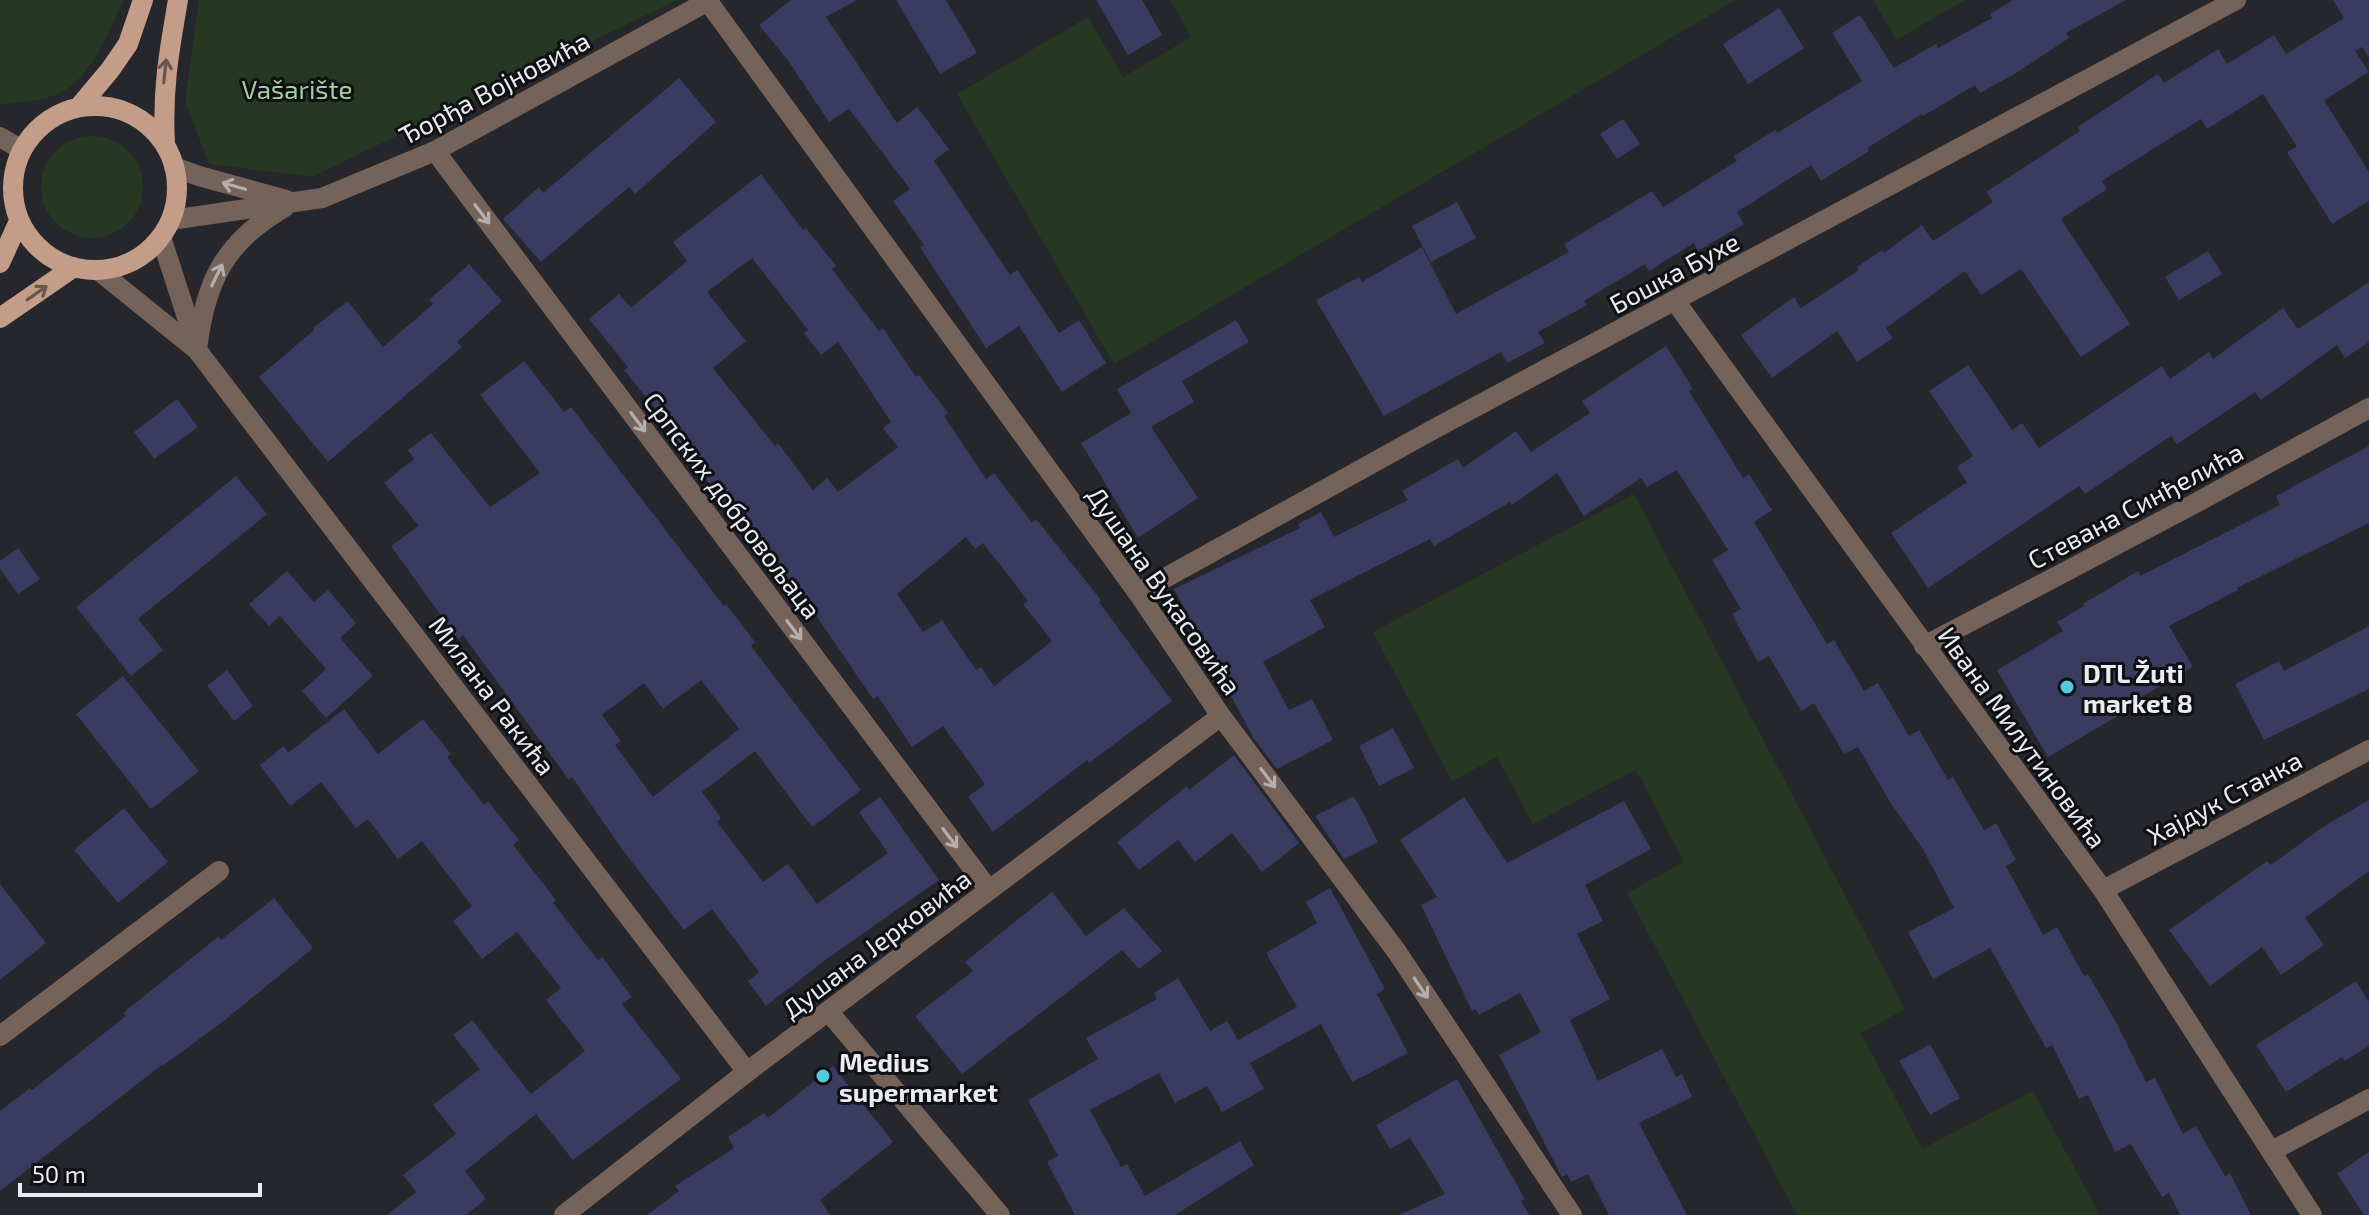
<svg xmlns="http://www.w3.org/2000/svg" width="2369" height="1215" viewBox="0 0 2369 1215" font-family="'Exo 2',sans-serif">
  <rect width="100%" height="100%" fill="#26262d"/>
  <!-- green -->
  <path fill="#263822" d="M0 0H124C110 29 95 70 67 89 49 101 21 102 0 104Z
    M199 0H677L312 177 209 164 185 101Z
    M1170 0H1736L1114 364 957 94 1088 17 1123 77 1191 37Z
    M1873 0H1965L1896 40Z
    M41 187a51 51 0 1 1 102 0a51 51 0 1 1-102 0Z
    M1634 494 1905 1009 1861 1033 1922 1149 2033 1091 2100 1215H1797L1627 893 1684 862 1636 770 1533 824 1497 757 1452 781 1373 632Z"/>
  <!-- building -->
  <path fill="#393b61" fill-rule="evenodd" d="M791 0H857L826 17 897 123 917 107 949 149 934 161 1010 275 1017 270 1059 333 1079 320 1106 363 1062 392 1019 326 986 348 920 247 924 245 893 201 910 189 849 109 829 122 787 59 759 25Z
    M896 0H946L977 53 940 74Z
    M1096 0H1142L1162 35 1128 55Z
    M2013 0H2126L2066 33 2069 38 2013 75 1980 93 1975 85 1923 116 1922 114 1867 148 1869 151 1821 181 1811 165 1737 212 1744 224 1698 251 1694 243 1649 271 1645 264 1584 301 1587 305 1538 332 1545 343 1507 363 1501 352 1384 416 1316 300 1359 277 1362 282 1422 247 1456 314 1569 252 1564 244 1652 191 1663 207 1737 161 1734 156 1775 130 1777 133 1862 81 1832 33 1860 15 1894 68 1936 44 1938 48 1992 18 1990 14Z
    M2333 0H2369V58L2362 47 2355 51 2369 72 2324 100 2369 172V201L2332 224 2287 152 2297 147 2263 94 2207 129 2201 119 2102 181 2107 189 2061 219 2130 324 2081 357 2021 269 1981 295 1965 271 1886 328 1893 338 1857 362 1837 331 1772 378 1741 335 1794 297 1801 308 1859 270 1857 267 1882 250 1884 253 1922 225 1933 241 1993 202 1986 192 2080 131 2078 127 2158 74 2164 83 2218 49 2227 64 2274 35 2286 54 2344 18Z
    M1779 8 1804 48 1748 84 1723 44Z
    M679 78 716 122 635 194 629 187 541 262 503 219 539 187 543 193Z
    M1623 119 1640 144 1617 159 1600 134Z
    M761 174 803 230 806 228 836 266 832 269 879 331 883 328 916 377 919 375 948 413 944 416 986 479 994 473 1032 523 1036 519 1101 600 1099 602 1172 701 1089 763 1087 760 993 832 968 797 985 784 943 726 912 747 878 696 873 699 805 599 799 603 775 566 777 565 731 507 727 510 696 465 661 420 663 418 624 370 628 367 589 319 619 294 631 308 687 261 673 242ZM752 258 808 330 804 333 821 355 838 342 891 422 883 428 898 447 838 492 827 478 813 490 778 443 775 446 713 368 746 341 707 292ZM966 537 975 549 983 543 1028 601 1023 604 1052 641 994 686 981 667 976 670 942 620 923 632 897 594Z
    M1457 202 1476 238 1431 262 1412 226Z
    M2208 251 2222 274 2179 300 2165 277Z
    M469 264 502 301 457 342 462 347 328 462 259 377 314 330 313 328 348 301 383 347 433 304 429 300Z
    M2369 282V342L2345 358 2337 345 2261 400 2255 392 2177 444 2171 436 2085 494 2079 486 1928 588 1891 533 1967 482 1957 467 1973 456 1929 391 1968 365 2012 430 2022 423 2039 448 2162 366 2170 379 2209 352 2213 359 2283 308 2298 329Z
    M1236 320 1249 342 1182 381 1194 402 1151 427 1198 498 1138 538 1081 443 1131 413 1117 389Z
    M1666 346 1693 389 1689 391 1743 478 1749 474 1772 510 1754 522 1827 644 1834 640 1864 691 1878 683 1909 736 1919 730 1948 780 1953 777 1984 830 1996 823 2016 860 2006 866 2043 935 2057 927 2084 976 2088 974 2117 1024 2146 1082 2155 1078 2183 1134 2196 1126 2225 1176 2230 1173 2251 1215H2180L2169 1193 2162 1197 2131 1144 2115 1152 2088 1095 2079 1099 2052 1045 2046 1048 1990 948 1933 979 1908 932 1954 908 1924 851 1890 802 1858 747 1844 754 1814 703 1801 711 1769 656 1758 662 1732 614 1741 609 1712 560 1728 550 1677 470 1647 487 1641 478 1584 516 1557 473 1512 505 1510 502 1434 546 1430 539 1310 600 1325 627 1263 662 1289 710 1312 699 1333 740 1277 769 1254 739 1174 589 1300 528 1298 524 1321 512 1334 537 1408 500 1402 491 1458 459 1463 468 1516 431 1531 452 1590 413 1582 401Z
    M524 361 564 412 571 407 724 606 726 604 755 642 751 646 861 790 812 827 755 751 702 792 721 818 717 822 763 882 788 864 817 904 888 853 859 812 880 797 939 880 824 961 766 1006 748 981 759 972 712 909 684 930 619 845 572 777 569 780 463 635 458 639 391 546 419 526 384 483 414 459 408 450 431 433 490 507 540 473 480 395ZM701 680 739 729 653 797 615 745 621 741 602 715 644 683 663 709Z
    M177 399 198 427 154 459 134 432Z
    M2369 446V523L2237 588 2238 590 2169 626 2193 667 2136 700 2138 704 2048 757 1997 670 2063 631 2057 622 2084 606 2083 604 2138 571 2140 576 2280 505 2276 496Z
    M236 476 267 514 138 619 163 650 131 676 76 607Z
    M18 548 40 579 18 594 0 569V561Z
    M287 571 314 602 328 590 356 623 340 638 373 676 326 718 302 691 326 669 280 616 269 626 249 604Z
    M2369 626V689L2264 740 2235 684 2279 661 2284 671Z
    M227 670 253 706 234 721 207 686Z
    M123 676 199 771 151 809 76 714Z
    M344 709 378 754 423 719 451 754 447 757 484 805 488 801 519 840 513 845 556 900 553 903 598 960 602 957 632 997 622 1004 681 1079 573 1160 536 1114 465 1171 486 1199 466 1215H387L416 1192 403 1175 456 1134 433 1105 480 1069 453 1035 472 1020 531 1094 585 1051 546 1000 561 988 517 932 482 959 453 921 472 906 422 841 398 859 368 819 356 828 321 782 290 806 260 765 284 746 288 753Z
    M1393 728 1414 768 1379 786 1359 746Z
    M1234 755 1299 843 1262 872 1232 833 1195 862 1178 840 1139 870 1117 842 1187 786 1189 790Z
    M1354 796 1378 842 1344 859 1315 816Z
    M1464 797 1507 863 1624 801 1651 849 1585 885 1603 921 1577 934 1610 999 1570 1020 1598 1081 1662 1049 1676 1077 1682 1074 1692 1097 1639 1123 1687 1215H1609L1588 1174 1571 1182 1567 1174 1562 1177 1499 1055 1541 1032 1520 993 1479 1015 1476 1009 1472 1011 1421 905 1437 897 1400 840Z
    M2369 800V871L2305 918 2324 945 2281 975 2262 947 2210 986 2169 930 2267 861 2271 865 2323 827Z
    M124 808 168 862 118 903 74 850Z
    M0 884 46 943 0 980Z
    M1330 888 1385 989 1377 994 1408 1053 1352 1082 1321 1024 1250 1063 1264 1089 1222 1112 1207 1086 1175 1103 1159 1073 1090 1110 1121 1167 1127 1164 1145 1196 1240 1141 1254 1165 1175 1215H1075L1047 1162 1058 1156 1028 1100 1098 1059 1086 1038 1157 999 1154 993 1178 978 1210 1031 1227 1021 1238 1040 1297 1007 1266 953 1317 923 1306 902Z
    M1052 892 1086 936 1124 908 1162 951 1139 969 1122 950 962 1074 915 1016 973 971 965 962Z
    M274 898 313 948 225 1020 164 1065 163 1064 0 1191V1111L30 1088 32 1090 126 1016 123 1013 218 937 221 940Z
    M2356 981 2369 1002V1046L2345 1061 2342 1057 2286 1092 2256 1045Z
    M1930 1044 1960 1098 1930 1115 1899 1061Z
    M833 1066 893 1142 820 1200 830 1215H647L679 1191 675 1186 734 1148 728 1137 764 1113 768 1118Z
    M1457 1079 1525 1199 1521 1201 1530 1215H1399L1445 1194 1410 1138 1390 1149 1376 1125Z
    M2369 1152V1215H2364L2337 1174Z"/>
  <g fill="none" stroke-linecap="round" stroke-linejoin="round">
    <!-- minor -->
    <path stroke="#756258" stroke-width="20" d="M707 0 1138 593 1221 716 1397 952 1572 1215
      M0 137 22 150
      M435 151 989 890
      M174 167 199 176 286 200
      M171 220 322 198 435 151 710 0
      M161 237 195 342
      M98 270 197 350 747 1072
      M1675 301 2103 890 2312 1215
      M197 350C205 282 224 242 285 207
      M1138 593 1434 429 2236 0
      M1924 646 2192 505 2369 408
      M2103 890 2369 750
      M828 1011 1000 1215
      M0 1036 219 871
      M2272 1151 2369 1099
      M564 1215 747 1072 1221 716"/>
    <!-- major -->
    <path stroke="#c39d87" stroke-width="20" d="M13 188a82 82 0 1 1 164 0a82 82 0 1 1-164 0Z
      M79 107 110 70 128 44 143 0
      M165 144C162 90 169 52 178 0
      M0 263 19 221
      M0 318 74 267"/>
  </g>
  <!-- one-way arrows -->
  <defs><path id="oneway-shaft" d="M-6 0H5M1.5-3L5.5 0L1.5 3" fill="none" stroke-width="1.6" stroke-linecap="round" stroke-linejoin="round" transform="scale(2)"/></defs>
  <g stroke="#69564d">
    <use href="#oneway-shaft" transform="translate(165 71) rotate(-84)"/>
    <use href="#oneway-shaft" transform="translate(37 293) rotate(-35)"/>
  </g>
  <g stroke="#b6aeac">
    <use href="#oneway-shaft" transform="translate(234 186) rotate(-164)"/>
    <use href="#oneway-shaft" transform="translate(482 214) rotate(53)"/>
    <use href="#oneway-shaft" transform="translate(217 275) rotate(-64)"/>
    <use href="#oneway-shaft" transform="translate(638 422) rotate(53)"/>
    <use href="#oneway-shaft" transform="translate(794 630) rotate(53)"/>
    <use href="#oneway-shaft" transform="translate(1268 778) rotate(53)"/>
    <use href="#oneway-shaft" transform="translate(950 838) rotate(53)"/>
    <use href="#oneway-shaft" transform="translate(1421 988) rotate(56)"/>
  </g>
  <!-- markers -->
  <g fill="#53cadc" stroke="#0f1013" stroke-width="3">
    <circle cx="2067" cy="687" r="8"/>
    <circle cx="823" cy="1076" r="8"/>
  </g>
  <g text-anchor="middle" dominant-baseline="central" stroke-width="6" stroke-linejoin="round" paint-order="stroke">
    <!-- street labels -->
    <g font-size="26" fill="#ebecf1" stroke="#0f1013">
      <text transform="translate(494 87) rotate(-28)">Ђорђа Војновића</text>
      <text transform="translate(1674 272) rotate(-28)">Бошка Бухе</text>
      <text transform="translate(733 505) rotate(53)">Српских добровољаца</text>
      <text transform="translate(2135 505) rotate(-28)">Стевана Синђелића</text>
      <text transform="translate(1165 590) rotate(55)">Душана Вукасовића</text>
      <text transform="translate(493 695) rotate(53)">Милана Ракића</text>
      <text transform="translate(2023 737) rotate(54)">Ивана Милутиновића</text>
      <text transform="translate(2224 797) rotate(-28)">Хајдук Станка</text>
      <text transform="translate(876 943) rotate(-37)">Душана Јерковића</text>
    </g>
    <!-- park labels -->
    <g font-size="26" fill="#a2d096" stroke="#0f1013">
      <text x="297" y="88">Vašarište</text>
    </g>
    <!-- poi labels -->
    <g font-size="26" font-weight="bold" fill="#ebecf1" stroke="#0f1013" text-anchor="start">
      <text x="2083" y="672">DTL Žuti<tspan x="2083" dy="30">market 8</tspan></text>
      <text x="839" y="1061">Medius<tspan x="839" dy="30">supermarket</tspan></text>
    </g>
  </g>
  <!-- scale -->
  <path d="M20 1183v12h240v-12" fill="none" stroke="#ebecf1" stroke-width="4"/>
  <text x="32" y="1183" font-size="24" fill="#ebecf1" stroke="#0f1013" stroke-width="6" paint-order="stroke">50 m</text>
</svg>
